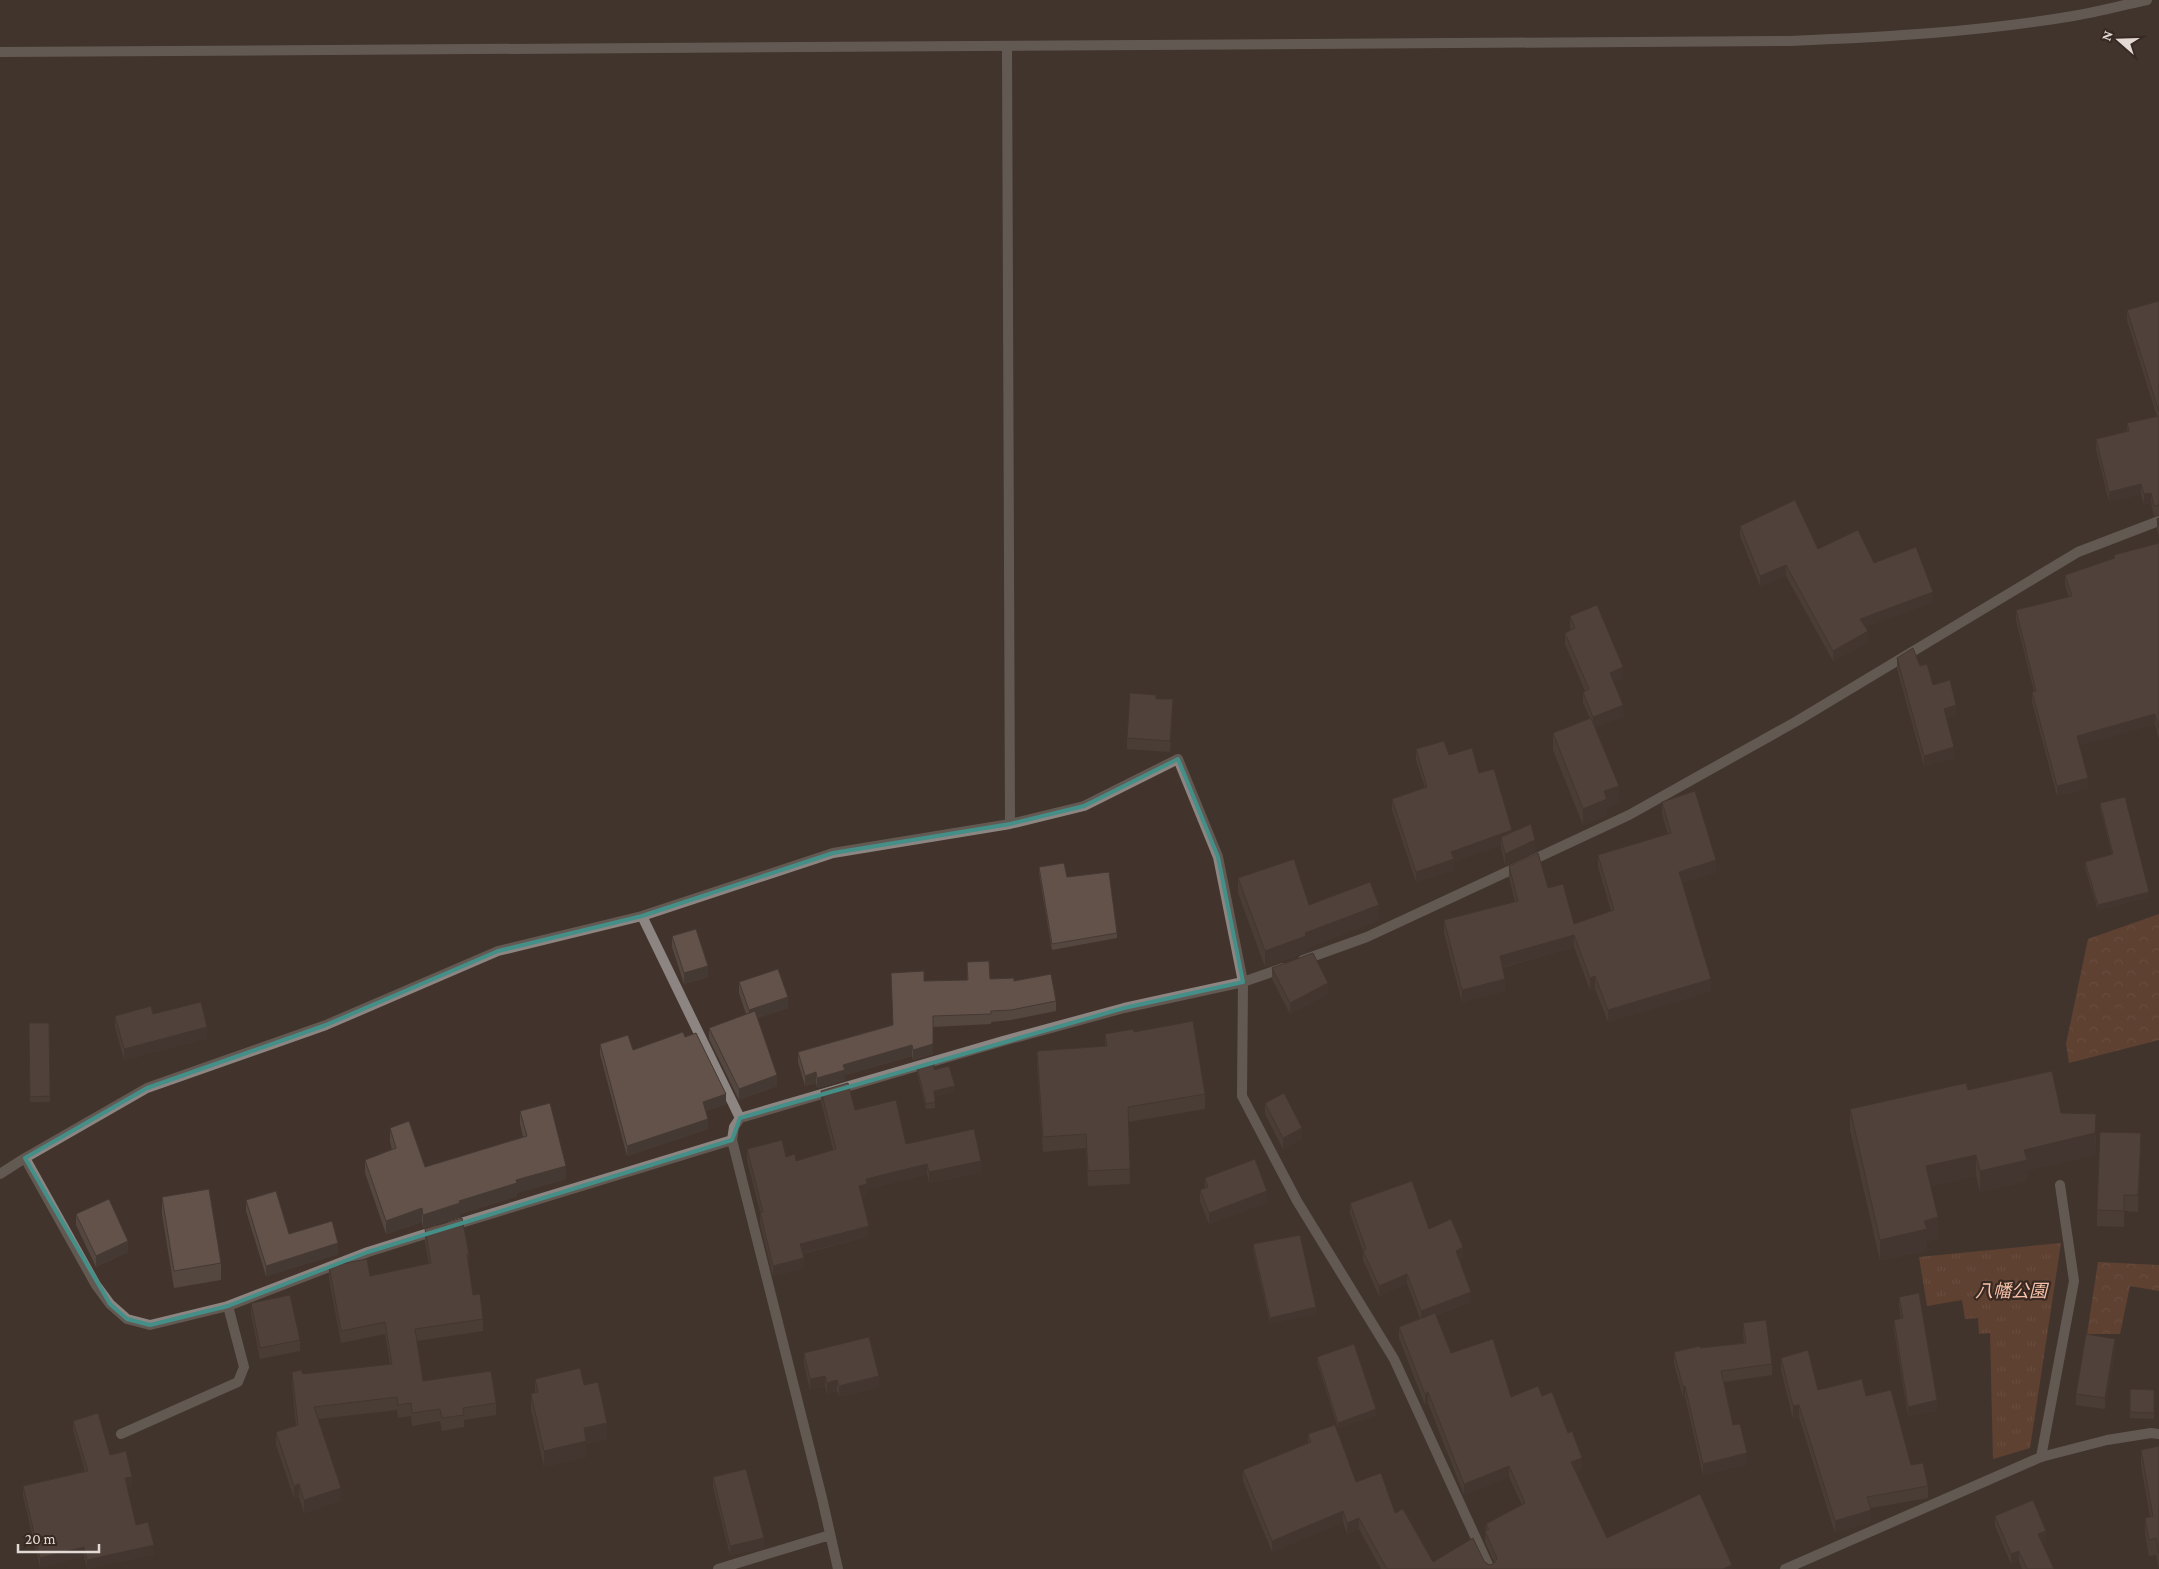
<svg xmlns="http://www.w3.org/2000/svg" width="2159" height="1569" viewBox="0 0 2159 1569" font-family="'Crimson Pro','Noto Sans JP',serif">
  <defs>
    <pattern id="grass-tufts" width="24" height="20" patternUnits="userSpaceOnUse" patternTransform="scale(1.25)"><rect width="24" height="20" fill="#835037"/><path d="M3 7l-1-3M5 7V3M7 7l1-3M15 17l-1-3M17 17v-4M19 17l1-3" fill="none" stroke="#946953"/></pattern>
    <pattern id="forest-crowns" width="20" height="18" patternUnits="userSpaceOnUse" patternTransform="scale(1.25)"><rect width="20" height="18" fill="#835037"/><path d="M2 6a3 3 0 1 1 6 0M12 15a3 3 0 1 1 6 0" fill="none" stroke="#946953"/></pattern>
  </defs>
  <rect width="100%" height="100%" fill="#42342d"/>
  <!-- grass -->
  <path fill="url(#grass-tufts)" d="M2061 1243 2030 1448 1993 1459 1990 1333 1979 1334 1978 1318 1965 1319 1962 1300 1927 1306 1919 1257Z"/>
  <!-- forest -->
  <path fill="url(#forest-crowns)" d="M2159 914V1040L2069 1063 2066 1044 2088 939Z
    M2098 1262 2159 1265V1291L2130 1286 2120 1334H2087Z"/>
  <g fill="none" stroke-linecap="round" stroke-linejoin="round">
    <!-- service -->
    <path stroke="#8d8582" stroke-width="10" d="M121 1434 238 1382 244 1367 228 1306
      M2041 1457 2074 1281 2060 1185"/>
    <!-- minor -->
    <path stroke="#8d8582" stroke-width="10" d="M1007 46 1010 824
      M642 916 740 1118
      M1303 960 1367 937 1629 815 1797 721 2078 552 2159 521
      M25 1158 96 1285 110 1304 127 1319 150 1325 228 1306 368 1252 438 1230
      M0 1174 25 1158 147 1088 326 1025 498 951 642 916 833 853 1010 824 1084 806 1178 759 1218 857 1243 982 1242 1096 1297 1201 1394 1359 1490 1569
      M451 1226 732 1140
      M718 1569 830 1535
      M838 1569 822 1498 732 1140 734 1127 740 1118 1003 1041 1124 1008 1243 982 1283 968
      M1785 1569 2041 1457 2107 1440 2151 1433 2159 1434"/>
    <!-- tertiary -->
    <path stroke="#8d8582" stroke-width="10" d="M0 52 1790 41C1885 37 1979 32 2073 16 2098 12 2123 5 2147 0"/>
  </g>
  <!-- wall -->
  <path fill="#544740" d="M2159 301V515L2154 516 2151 503 2144 504 2141 494 2109 502 2096 449V439L2127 431V423L2157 417 2127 320V310Z
    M2159 518V537L2157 529V519Z
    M1740 526 1818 549 1874 563 1933 602 1865 627 1868 642 1833 661 1786 576 1760 586 1740 536Z
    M2159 543V739L2155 724 2079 745 2088 788 2057 796 2032 702V692L2034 691 2016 620V610L2069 597 2065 585V575L2114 559V555Z
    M1570 616 1623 678 1613 682 1623 716 1595 727 1619 802 1607 807V815L1583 825 1553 750V733L1590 718 1583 703V692L1585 691 1565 644V633L1571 630 1570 627Z
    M1897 658 1920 666 1933 685 1956 716 1946 718 1954 758 1924 766 1897 669Z
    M1156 699 1173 710 1170 752 1127 749V738Z
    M1416 749 1449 755 1479 773 1512 832 1535 851 1505 865 1501 848V845L1454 861V870L1416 882 1392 810V799L1425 788 1416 760Z
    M1662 802 1716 872 1682 883 1711 991 1608 1022 1595 989 1590 990 1574 947 1502 968 1505 991 1462 1002 1444 933V920L1515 902 1509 878V866L1548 888 1574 924 1611 911 1598 867V855L1668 834 1662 814Z
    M2100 803 2149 897 2098 910 2085 868V862L2112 854 2100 808Z
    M1039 867 1067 877 1117 933V938L1052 950 1039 873Z
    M1238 878 1309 905 1379 920 1306 948V952L1265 967 1238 893Z
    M672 936 708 977 684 984 672 947Z
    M967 962 990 979 1014 981 1056 1001V1011L1011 1020 991 1022V1024L933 1027V1054L913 1060 912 1056 845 1075V1080L817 1088 816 1083 805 1086 798 1062V1052L892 1025 924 981 967 980Z
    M1272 968 1328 994 1290 1014 1272 979Z
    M739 982 788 1008 757 1018 777 1086 739 1100 709 1039V1028L746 1014 739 993Z
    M115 1016 207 1038 124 1060 115 1027Z
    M29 1023H49L50 1102H30Z
    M1134 1032 1205 1094V1109L1128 1122 1130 1184 1088 1186 1086 1148 1043 1152 1037 1066V1051L1105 1046V1034Z
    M685 1037 726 1104 706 1111 708 1129 627 1156 600 1054V1044L633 1050Z
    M917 1068 934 1070 955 1091 935 1097V1108L926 1109 917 1073Z
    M1968 1090 2061 1113 2096 1135 2095 1155 2027 1170V1181L1980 1192 1976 1176 1930 1186 1938 1239 1927 1241V1250L1880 1261 1850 1130V1109Z
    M821 1091 855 1110 906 1144 981 1172 929 1183 927 1174 867 1189V1195L862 1196 869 1236 803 1254 804 1268 773 1276 760 1223V1212L747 1160V1149L786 1157 796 1161 833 1150 821 1102Z
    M1265 1103 1302 1139 1283 1149 1265 1114Z
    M520 1111 566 1179 517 1193V1196L460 1214V1217L423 1228 422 1222 386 1234 365 1173V1160L392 1150 390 1141V1128L425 1167 523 1137 520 1124Z
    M2141 1150 2138 1212 2124 1211V1227L2097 1226V1210Z
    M1205 1178 1267 1202 1209 1224 1200 1201V1190L1205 1188Z
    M162 1197 221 1263V1280L174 1288 162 1214Z
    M246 1200 289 1234 338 1254 266 1276 246 1211Z
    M1350 1203 1429 1229 1463 1257 1459 1259 1471 1302 1436 1315 1451 1353 1511 1397 1542 1396 1582 1469 1575 1472 1607 1538 1732 1569H1381L1359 1529 1347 1534 1343 1522 1272 1552 1243 1481V1470L1308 1443V1434L1356 1482 1395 1513 1433 1562 1484 1561 1489 1565 1493 1564 1494 1562 1485 1542 1486 1524 1522 1505 1509 1477 1464 1495 1428 1403 1425 1405 1399 1338V1327L1420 1318 1407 1283 1379 1296 1363 1260V1251L1350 1213Z
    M76 1214 128 1252 96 1267 76 1225Z
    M425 1229 469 1254 468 1266 473 1295 483 1319V1331L417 1341 423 1381 496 1403V1415L464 1420V1427L442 1431 440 1421 412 1426 411 1416 398 1418 397 1410 318 1419 341 1500 304 1513 299 1497 294 1498 276 1445V1432L296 1426 292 1384V1372L303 1374 390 1364 385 1334 341 1343 329 1279V1266L370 1276 429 1264 425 1242Z
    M1253 1244 1316 1313 1270 1323 1253 1250Z
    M1899 1297 1937 1410 1908 1416 1894 1330V1320L1901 1319 1899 1306Z
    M251 1303 300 1340V1351L260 1359 251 1314Z
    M1743 1323 1772 1364V1375L1724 1382 1733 1425 1747 1464 1703 1475 1685 1397 1683 1398 1674 1363V1352L1744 1343 1743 1334Z
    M2115 1350 2105 1409 2076 1405V1394Z
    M804 1353 879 1387 839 1397 837 1391 827 1394 825 1387 810 1390 804 1364Z
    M1317 1357 1376 1415 1338 1428 1317 1362Z
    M1781 1358 1818 1390 1866 1396 1911 1465 1928 1486V1498L1871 1508V1522L1835 1533 1799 1417 1793 1419 1781 1370Z
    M535 1379 584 1385 607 1439 586 1444V1457L544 1467 531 1410V1394L535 1393Z
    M2130 1389 2154 1390V1419L2130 1418Z
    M73 1421 110 1455 132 1486 127 1487 136 1525 154 1554 87 1569 84 1556 40 1567 23 1496V1486L85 1471 73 1430Z
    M2159 1446V1569L2156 1555 2149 1556 2145 1534V1518L2150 1516 2141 1466V1450Z
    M713 1477 764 1548 730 1555 713 1487Z
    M1995 1516 2046 1541 2042 1543 2054 1569H2022L2019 1561 2011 1564 1995 1526Z"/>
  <!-- shaded-wall -->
  <path fill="#453934" d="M2141 484V494L2109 502V492Z
    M2151 493V503L2144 504V494Z
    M1786 565V576L1760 586V576Z
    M1933 592V602L1860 629V619Z
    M1868 631V642L1833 661V651Z
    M1623 667V678L1610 684V673Z
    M1173 699V710L1170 752V741Z
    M1623 705V716L1593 728V717Z
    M1956 705V716L1944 719V709Z
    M2155 714V724L2077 746V736Z
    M1954 747V758L1924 766V756Z
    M2088 778V788L2057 796V786Z
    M1619 786V802L1607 807V815L1583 825V809L1604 791Z
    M1512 830V841L1501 837V845L1454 861V870L1416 882V872L1451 852Z
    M1535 840V851L1505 865V854Z
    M1716 860V872L1679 884V872Z
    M2149 892V897L2098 910V905Z
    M1379 905V920L1306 948V952L1265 967V951L1305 933Z
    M1574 935V947L1500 968V956Z
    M708 966V977L684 984V973Z
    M1595 976V989L1590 990V978Z
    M1505 979V991L1462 1002V990Z
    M1711 979V991L1608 1022V1010Z
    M1328 983V994L1290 1014V1003Z
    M788 997V1008L749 1021V1010Z
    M207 1027V1038L124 1060V1049Z
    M933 1044V1054L913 1060V1050Z
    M912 1045V1056L845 1075V1080L817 1088V1078L843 1065Z
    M816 1072V1083L805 1086V1076Z
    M777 1075V1086L739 1100V1089Z
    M955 1086V1091L934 1097V1091Z
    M726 1094V1104L703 1112V1102Z
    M2096 1114 2095 1155 2027 1170V1181L1980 1192V1171Z
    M708 1119V1129L627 1156V1146Z
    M1302 1128V1139L1283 1149V1138Z
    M2141 1133V1150L2138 1212V1195Z
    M1976 1155V1176L1926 1187V1166Z
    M981 1161V1172L929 1183V1172Z
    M927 1164V1174L867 1189V1195L859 1196V1186L866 1179Z
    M566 1166V1179L517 1193V1196L460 1214V1217L423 1228V1215L516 1180Z
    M1267 1191V1202L1209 1224V1213Z
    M422 1208V1222L386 1234V1221Z
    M1938 1217V1239L1927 1241V1250L1880 1261V1240L1924 1221Z
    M869 1226V1236L800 1254V1244Z
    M128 1241V1252L96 1267V1256Z
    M338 1243V1254L266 1276V1266Z
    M1463 1247V1257L1456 1260V1251Z
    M804 1258V1268L773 1276V1266Z
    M1407 1274V1283L1379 1296V1286Z
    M1471 1292V1302L1421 1320V1311Z
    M1316 1307V1313L1270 1323V1318Z
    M2115 1339V1350L2105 1409V1398Z
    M825 1376V1387L810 1390V1379Z
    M879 1376V1387L839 1397V1386Z
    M837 1380V1391L827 1394V1383Z
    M1685 1386V1397L1683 1398V1387Z
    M1428 1392V1403L1425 1405V1394Z
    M1937 1400V1410L1908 1416V1407Z
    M1799 1405V1417L1793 1419V1406Z
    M1376 1409V1415L1338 1428V1423Z
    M607 1423V1439L586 1444V1457L544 1467V1451L584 1428Z
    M1747 1453V1464L1703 1475V1464Z
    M1582 1458V1469L1571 1473V1462Z
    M1509 1466V1477L1464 1495V1484Z
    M132 1477V1486L125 1488V1478Z
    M299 1484V1497L294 1498V1486Z
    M341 1488V1500L304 1513V1500Z
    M1871 1510V1522L1835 1533V1521Z
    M1343 1511V1522L1272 1552V1541Z
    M1359 1518V1529L1347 1534V1523Z
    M2046 1531V1541L2038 1545V1534Z
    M764 1538V1548L730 1555V1546Z
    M154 1545V1554L87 1569V1560Z
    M84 1547V1556L40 1567V1558Z
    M2019 1551V1561L2011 1564V1554Z
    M1732 1565V1569H1723Z"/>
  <!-- building -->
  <path fill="#62524a" stroke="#453934" d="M2159 301V412L2127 310Z
    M2159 416V505L2154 506 2151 493 2144 494 2141 484 2109 492 2096 439 2129 431 2127 423Z
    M1795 500 1818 549 1858 530 1874 563 1916 547 1933 592 1860 619 1868 631 1833 651 1786 565 1760 576 1740 526Z
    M2159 518V527L2157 519Z
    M2159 543V729L2155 714 2077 736 2088 778 2057 786 2032 692 2036 691 2016 610 2072 596 2065 575 2115 558 2114 555Z
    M1597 605 1623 667 1610 673 1623 705 1593 717 1583 692 1589 689 1565 633 1575 628 1570 616Z
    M1913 648 1920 666 1927 664 1933 685 1950 680 1956 705 1944 709 1954 747 1924 756 1897 658Z
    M1130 693 1156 695V699H1173L1170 741 1127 738Z
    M1591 718 1619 786 1604 791 1607 799 1583 809 1553 733Z
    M1444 741 1449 755 1472 748 1479 773 1494 769 1512 830 1451 852 1454 859 1416 872 1392 799 1427 787 1416 749Z
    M1695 791 1716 860 1679 872 1711 979 1608 1010 1595 976 1590 978 1574 935 1500 956 1505 979 1462 990 1444 920 1518 901 1509 866 1538 853 1548 888 1563 884 1574 924 1614 910 1598 855 1671 833 1662 802Z
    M2125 797 2149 892 2098 905 2085 862 2113 854 2100 803Z
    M1531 824 1535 840 1505 854 1501 837Z
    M1294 859 1309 905 1370 882 1379 905 1305 933 1306 936 1265 951 1238 878Z
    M1064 863 1067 877 1109 872 1117 933 1052 944 1039 867Z
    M696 929 708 966 684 973 672 936Z
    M1313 953 1328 983 1290 1003 1272 968Z
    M989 961 990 979 1014 978V981L1051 974 1056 1001 1011 1010 991 1011V1014L933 1016V1044L913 1050 912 1045 843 1065 845 1070 817 1078 816 1072 805 1076 798 1052 893 1025 891 973 924 971V981L968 980 967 962Z
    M778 969 788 997 749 1010 739 982Z
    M201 1002 207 1027 124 1049 115 1016 151 1006 153 1014Z
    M755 1011 777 1075 739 1089 709 1028Z
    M1193 1021 1205 1094 1128 1107 1130 1169 1088 1171 1086 1134 1043 1137 1037 1051 1107 1046 1105 1034 1133 1029 1134 1032Z
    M29 1023H49L50 1096 30 1097Z
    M683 1032 685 1037 696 1033 726 1094 703 1102 708 1119 627 1146 600 1044 628 1035 633 1050Z
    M934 1063V1070L949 1066 955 1086 934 1091 935 1102 926 1104 917 1068Z
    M2052 1071 2061 1113 2096 1114 2095 1133 2024 1150 2027 1160 1980 1171 1976 1155 1926 1166 1938 1217 1924 1221 1927 1229 1880 1240 1850 1109 1966 1083 1968 1090Z
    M848 1083 855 1110 896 1100 906 1144 974 1129 981 1161 929 1172 927 1164 866 1179 867 1184 859 1186 869 1226 800 1244 804 1258 773 1266 760 1212H763L747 1149 782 1140 786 1157 795 1154 796 1161 836 1149 821 1091Z
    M1284 1093 1302 1128 1283 1138 1265 1103Z
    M550 1103 566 1166 516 1180 517 1183 459 1201 460 1203 423 1215 422 1208 386 1221 365 1160 396 1148 390 1128 409 1121 425 1167 527 1136 520 1111Z
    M2100 1132 2141 1133 2138 1195H2124V1211L2097 1210Z
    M1255 1159 1267 1191 1209 1213 1200 1190 1208 1187 1205 1178Z
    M1412 1181 1429 1229 1451 1219 1463 1247 1456 1251 1471 1292 1421 1311 1407 1274 1379 1286 1363 1251 1366 1249 1350 1203Z
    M209 1189 221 1263 174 1271 162 1197Z
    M276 1191 289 1234 332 1221 338 1243 266 1266 246 1200Z
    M109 1199 128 1241 96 1256 76 1214Z
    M462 1218 469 1254H467L473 1295 480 1294 483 1319 415 1329 423 1381 491 1371 496 1403 463 1408 464 1415 442 1418 440 1409 412 1413 411 1403 398 1405 397 1397 314 1407 341 1488 304 1500 299 1484 294 1486 276 1432 298 1425 292 1372 301 1370 303 1374 392 1364 385 1322 341 1331 329 1266 367 1259 370 1276 431 1263 425 1229Z
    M1300 1235 1316 1307 1270 1318 1253 1244Z
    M1919 1293 1937 1400 1908 1407 1894 1320 1903 1318 1899 1297Z
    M290 1295 300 1340 260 1348 251 1303Z
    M1435 1313 1451 1353 1493 1339 1511 1397 1538 1386 1542 1396 1552 1392 1568 1433 1572 1431 1582 1458 1571 1462 1607 1538 1700 1494 1732 1565 1723 1569H1387L1359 1518 1347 1523 1343 1511 1272 1541 1243 1470 1311 1442 1308 1434 1335 1425 1356 1482 1381 1473 1395 1513 1403 1509 1433 1562 1473 1538 1484 1561 1489 1565 1493 1564 1497 1559 1496 1556 1485 1531 1489 1529 1486 1524 1525 1503 1509 1466 1464 1484 1428 1392 1425 1394 1399 1327Z
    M1766 1320 1772 1364 1721 1371 1733 1425 1740 1424 1747 1453 1703 1464 1685 1386 1683 1387 1674 1352 1700 1346V1348L1746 1343 1743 1323Z
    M2086 1334 2115 1339 2105 1398 2076 1394Z
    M869 1337 879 1376 839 1386 837 1380 827 1383 825 1376 810 1379 804 1353Z
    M1354 1344 1376 1409 1338 1423 1317 1357Z
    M1808 1350 1818 1390 1862 1379 1866 1396 1891 1390 1911 1465 1923 1463 1928 1486 1867 1497 1871 1510 1835 1521 1799 1405 1793 1406 1781 1358Z
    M580 1368 584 1385 598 1382 607 1423 584 1428 586 1441 544 1451 531 1394 538 1392 535 1379Z
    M2130 1389 2154 1390V1413L2130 1412Z
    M98 1413 110 1455 126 1451 132 1477 125 1478 136 1525 148 1522 154 1545 87 1560 84 1547 40 1558 23 1486 88 1471 73 1421Z
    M2159 1446V1554L2156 1538 2149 1540 2145 1518 2153 1516 2141 1450Z
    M746 1469 764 1538 730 1546 713 1477Z
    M2033 1500 2046 1531 2038 1534 2054 1569H2027L2019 1551 2011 1554 1995 1516Z"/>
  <!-- marked area -->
  <path d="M0 0H2159V1569H0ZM1178 759 1218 857 1243 982 1124 1008 740 1118 732 1140 368 1252 228 1306 150 1325 127 1319 110 1304 25 1158 147 1088 326 1025 498 951 642 916 833 853 1010 824 1084 806Z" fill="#42342d" fill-opacity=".55" fill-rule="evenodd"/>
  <path fill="none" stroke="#448f88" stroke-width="4" stroke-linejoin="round" d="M1178 759 1218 857 1243 982 1124 1008 740 1118 732 1140 368 1252 228 1306 150 1325 127 1319 110 1304 25 1158 147 1088 326 1025 498 951 642 916 833 853 1010 824 1084 806Z"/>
  <g text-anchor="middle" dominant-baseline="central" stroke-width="4.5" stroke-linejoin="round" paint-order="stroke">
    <!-- park labels -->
    <g font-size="18" font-style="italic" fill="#f8c2a9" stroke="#382923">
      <text x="2011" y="1291">八幡公園</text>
    </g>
  </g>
  <!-- north arrow -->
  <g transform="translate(2119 40) rotate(290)" stroke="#382923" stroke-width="4" paint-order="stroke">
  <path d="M0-4L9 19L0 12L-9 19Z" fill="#e3dad5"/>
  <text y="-8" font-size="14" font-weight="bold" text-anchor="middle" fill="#e3dad5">N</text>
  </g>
  <!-- scale -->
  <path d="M18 1544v8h81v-8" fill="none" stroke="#e3dad5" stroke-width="2.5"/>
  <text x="25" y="1544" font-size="15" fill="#e3dad5" stroke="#382923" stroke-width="4" paint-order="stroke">20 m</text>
</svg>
